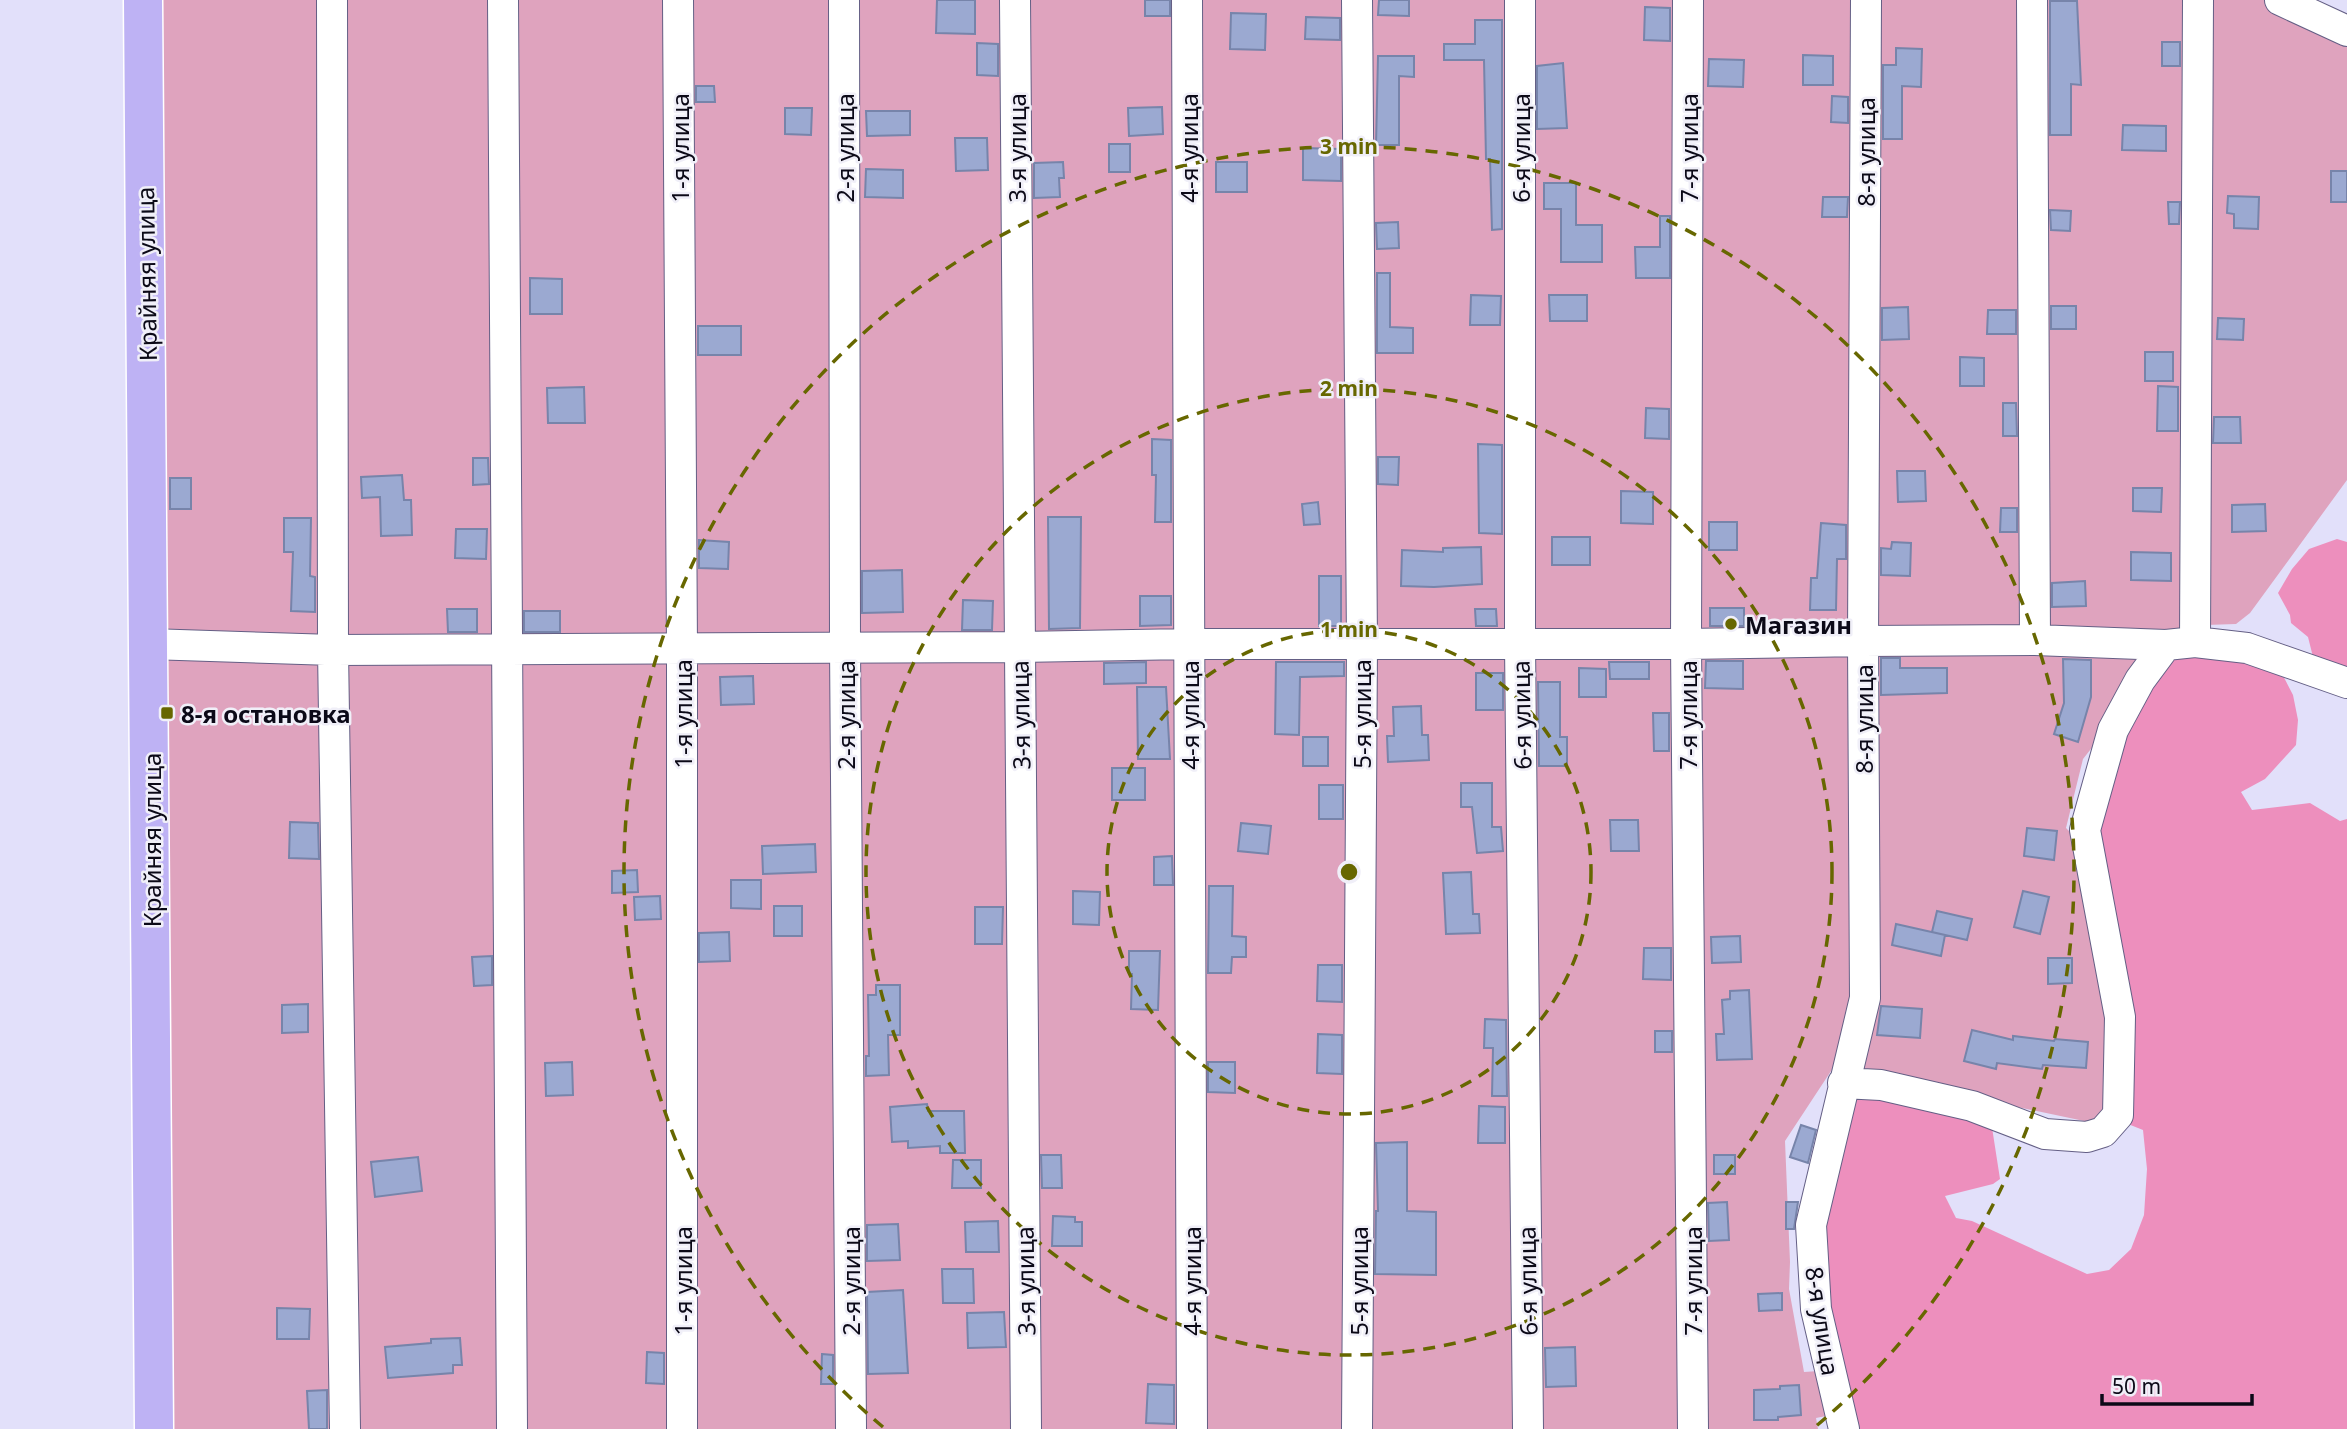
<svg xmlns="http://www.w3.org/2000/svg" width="2347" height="1429" viewBox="0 0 2347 1429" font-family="'Noto Sans',sans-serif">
  <rect width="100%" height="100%" fill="#e2e0fa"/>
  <!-- green -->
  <path fill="#dfa3be" d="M160 0H2271L2347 32V480L2250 613 2236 624 2206 625 2139 663 2094 745 2083 759 2066 828 2073 835 2112 1014 2103 1125 1833 1068 1785 1141 1790 1262 1789 1289 1804 1372 1819 1371 1826 1416 1816 1418 1818 1429H165Z"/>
  <!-- forest -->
  <path fill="#ed8fbd" d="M2337 539 2347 542V677L2315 665 2308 637 2291 623 2290 615 2278 593 2292 569 2309 549Z
    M2197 647 2279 668 2293 695 2298 720 2296 745 2265 779 2241 792 2252 810 2310 803 2340 821 2347 819V1429H1841L1818 1226 1854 1090 1991 1121 2000 1179 1993 1184 1945 1196 1956 1218 1972 1221 2087 1274 2109 1270 2131 1249 2144 1215 2147 1169 2143 1130 2123 1122 2081 797 2159 656Z"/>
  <!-- building -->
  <path fill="#9ba9d1" stroke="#7784aa" stroke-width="2" d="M937 0H975V34L936 33Z
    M1145 0H1170V16H1145Z
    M1379 0H1409V16L1378 15Z
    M2050 1H2077L2081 85 2071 84V135H2050Z
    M1645 7 1670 8V41L1644 40Z
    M1231 13 1266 14 1265 50 1230 49Z
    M1306 17 1340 18V40L1305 39Z
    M1475 20H1502V229L1492 230 1490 159H1486L1484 60H1444V44H1475Z
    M2162 42H2180V66H2162Z
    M977 43 998 44V76L977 75Z
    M1896 48 1922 49 1921 87 1902 86V139H1883V65H1896Z
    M1803 55 1833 56V85H1803Z
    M1378 56H1414V77L1399 76V145H1376Z
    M1709 59 1744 60 1743 87 1708 86Z
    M1563 63 1567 128 1537 129V66Z
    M696 86H714L715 102H696Z
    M1832 96 1848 97V123L1831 122Z
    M1162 107 1163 134 1129 136 1128 108Z
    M785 108H812L811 135 785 134Z
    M866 111H910V135L867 136Z
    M2123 125 2166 126V151L2122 150Z
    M955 138H987L988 170 956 171Z
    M1109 144H1130V172H1109Z
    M1303 148 1341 149V181L1303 180Z
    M1063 162 1064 178H1059L1060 197 1034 198V163Z
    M1216 162H1247V192H1216Z
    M866 169 903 170V198L865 197Z
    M2331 171H2347V202H2331Z
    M1544 183H1576V225H1602V262H1561V209H1544Z
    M2228 196 2259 197 2258 229 2234 228V214L2227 213Z
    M1823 197H1848L1847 217H1822Z
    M2168 202H2180L2179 224H2169Z
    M2050 210 2071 211 2070 231 2051 230Z
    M1660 216H1670V278H1636L1635 247H1660Z
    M1398 222 1399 248 1377 249 1376 223Z
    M1377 273H1390V327L1413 328V353H1377Z
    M530 278 562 279V314H530Z
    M1471 295 1501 296 1500 325H1470Z
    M1549 295H1587V321H1550Z
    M2051 306H2076V329H2051Z
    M1908 307 1909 339 1882 340V308Z
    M1988 310H2016V334H1987Z
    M2218 318 2244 319 2243 340 2217 339Z
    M698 326H741V355H698Z
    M2145 352H2173V381H2145Z
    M1960 357 1984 358V386H1960Z
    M2158 386 2178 387V431H2157Z
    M584 387 585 423H548L547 388Z
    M2003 403H2016L2017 436H2003Z
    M1646 408 1669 409V439L1645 438Z
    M2214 417H2240L2241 443H2213Z
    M1152 439 1171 440V522H1155L1156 475H1152Z
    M1478 444 1502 445V534L1479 533Z
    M1378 457H1399L1398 485 1378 484Z
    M473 458H488L489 484 473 485Z
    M1897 471H1925L1926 501 1898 502Z
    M402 475 404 500H411L412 535 381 536 380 497 362 498 361 477Z
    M170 478H191V509H170Z
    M2133 488H2162L2161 512 2133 511Z
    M1621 491 1653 492V524L1621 523Z
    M1318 502 1320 524 1304 525 1302 504Z
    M2265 504 2266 531 2232 532V505Z
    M2001 508H2017V532H2000Z
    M1048 517H1081L1080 628 1049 629Z
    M284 518H311L310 576 315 577V612L291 611 293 552H284Z
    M1709 522H1737V550H1709Z
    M1821 523 1846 525V559H1837L1836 610H1810L1811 578H1817Z
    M456 529H487L486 559 455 558Z
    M1552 537H1590V565H1552Z
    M699 540 729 542 728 569 699 568Z
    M1892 542 1911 543 1910 576 1881 575V548L1891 549Z
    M1481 547 1482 584 1434 587 1401 586 1402 550 1443 552V548Z
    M2131 552 2171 553V581L2131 580Z
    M902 570 903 612 862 613V571Z
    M1319 576H1341V626H1319Z
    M2085 581 2086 606 2052 607V583Z
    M1140 596H1171V625L1140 626Z
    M963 600 993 601 992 630H962Z
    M1710 608H1744V626H1710Z
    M447 609H477V632H448Z
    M1475 609H1496L1497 626H1476Z
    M524 611H560V632H524Z
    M1881 658H1900V668H1947V693L1881 695Z
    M2063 659 2091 660V697L2078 742 2054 734 2064 703Z
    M1706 661H1743V689L1705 688Z
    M1146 662V683L1104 684V663Z
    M1276 662H1344V676L1300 677 1299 735 1275 734Z
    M1609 662H1649V679H1610Z
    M1579 668 1606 669V697H1579Z
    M1476 673H1503V710H1476Z
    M753 676 754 704 721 705 720 677Z
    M1538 682H1560V737H1567V766H1539Z
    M1137 687H1166L1170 759H1138Z
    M1421 706 1422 735H1428L1429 760 1388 762 1387 736H1394L1393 707Z
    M1653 713H1669V751H1654Z
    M1303 737H1328V766H1303Z
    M1112 768H1145V800H1112Z
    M1461 783H1492V827H1501L1503 851 1477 853 1472 807H1461Z
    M1319 785H1343V819H1319Z
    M1610 820H1638L1639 851H1611Z
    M290 822 318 823 319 859 289 858Z
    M1241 823 1271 826 1268 854 1238 851Z
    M2027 828 2057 831 2054 860 2024 856Z
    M815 844 816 872 763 874 762 846Z
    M1172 856 1173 885H1154V857Z
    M637 870 638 892 612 893V871Z
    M1471 872 1473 914H1479L1480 933 1446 934 1443 873Z
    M731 880H761V909L731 908Z
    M1209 886H1233L1232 936 1246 937V957H1232L1231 973H1208Z
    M1073 891 1100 892 1099 925 1073 924Z
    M2023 891 2049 897 2040 934 2014 927Z
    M660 896 661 919 635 920 634 897Z
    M774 906H802V936H774Z
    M975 907H1003L1002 944H975Z
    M1937 911 1972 919 1967 940 1932 932Z
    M1896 924 1945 935 1941 956 1892 945Z
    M729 932 730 961 699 962V933Z
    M1740 936 1741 962 1712 963 1711 937Z
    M1644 948H1671V980L1643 979Z
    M1129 951H1160L1158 1010 1131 1009 1132 974H1129Z
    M492 956V985L474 986 472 957Z
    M2048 958H2072V983L2048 984Z
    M1318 965H1342V1002L1317 1001Z
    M876 985H900V1035H888L889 1075 866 1076V1056H869L868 995H876Z
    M1749 990 1752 1059 1717 1060 1716 1034H1724L1722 1000 1730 999V991Z
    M308 1004V1032L282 1033V1005Z
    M1881 1006 1922 1009 1920 1038 1877 1035Z
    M1485 1019 1506 1020 1507 1096H1492L1493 1048H1484Z
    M1972 1030 2013 1040V1036L2054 1041 2055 1039 2088 1042 2086 1068 2043 1065 2042 1069 1997 1063 1996 1069 1964 1061Z
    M1655 1031H1672V1052H1655Z
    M1318 1034 1342 1035V1074L1317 1073Z
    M572 1062 573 1095 546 1096 545 1063Z
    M1208 1062H1235V1093L1208 1092Z
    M927 1104 928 1111H964L965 1153H940V1146L908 1148V1141L892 1142 890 1107Z
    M1479 1106 1505 1107V1143H1478Z
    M1801 1125 1816 1130 1808 1163 1790 1157Z
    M1407 1142V1211L1436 1212V1275L1375 1274 1376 1211H1378L1376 1143Z
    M1041 1155H1061L1062 1188H1042Z
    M1714 1155H1735V1174H1714Z
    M418 1157 422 1191 375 1197 371 1162Z
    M953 1160H981V1188H952Z
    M1727 1202 1729 1240 1709 1241 1708 1203Z
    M1786 1202H1798L1794 1229H1786Z
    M1053 1216 1075 1217V1222H1082V1246H1052Z
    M998 1221 999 1252H966L965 1222Z
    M898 1224 900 1260 867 1261V1225Z
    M942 1269H973L974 1303H943Z
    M903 1290 908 1373 868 1374 867 1292Z
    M1782 1293V1310L1759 1311 1758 1294Z
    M277 1308 310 1309 309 1339H277Z
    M1004 1312 1006 1347 968 1348 967 1313Z
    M460 1338 462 1365H453V1373L388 1378 385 1347 431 1343V1339Z
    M1575 1347 1576 1386 1546 1387 1545 1348Z
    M647 1352 664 1353V1384L646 1383Z
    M822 1354 833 1355V1384H821Z
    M1148 1384 1174 1385V1424L1146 1423Z
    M1799 1385 1801 1415 1778 1417V1420H1754V1390L1780 1389V1386Z
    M327 1390V1429H309L307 1391Z"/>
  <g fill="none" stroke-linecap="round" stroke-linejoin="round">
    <defs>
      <path id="minor" d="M332 0 333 650 345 1429
        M503 0 512 1429
        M678 0 682 649V1429
        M844 0 845 647 851 1429
        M1015 0 1026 1429
        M1187 0 1192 1429
        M1520 0V644L1528 1429
        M1688 0 1686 644 1693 1429
        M2032 0 2035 640
        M2280 0 2347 31
        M2195 642 2198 0
        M149 644 333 650 1019 647 1189 644H1686L1863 641 2035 640 2166 645 2195 642 2247 648 2347 683
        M1843 1083 1881 1085 1972 1106 2045 1134 2087 1137 2103 1132 2118 1115 2120 1017 2085 830 2113 730 2140 680 2166 645
        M1357 1429 1362 644 1357 0
        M1844 1429 1816 1309 1811 1225 1865 998 1863 641 1866 0"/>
      <path id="major" d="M143 0 154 1429"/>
    </defs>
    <!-- minor casing -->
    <use href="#minor" stroke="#645f85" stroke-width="32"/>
    <!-- major casing -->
    <use href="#major" stroke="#fff" stroke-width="41"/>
    <!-- minor -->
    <use href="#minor" stroke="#fff" stroke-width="30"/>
    <!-- major -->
    <use href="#major" stroke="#beb2f4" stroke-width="38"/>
  </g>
  <!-- distance rings -->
  <g fill="none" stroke="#676700" stroke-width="3.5" stroke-dasharray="12 9">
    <circle cx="1349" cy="872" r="242"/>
    <circle cx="1349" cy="872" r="483"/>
    <path d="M883 1427A725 725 0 1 1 1815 1427"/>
  </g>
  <!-- markers -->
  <g fill="#676700" stroke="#f0eff8" stroke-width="2.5">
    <circle cx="1731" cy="624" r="7"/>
    <rect x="160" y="706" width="14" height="14" rx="3.5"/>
  </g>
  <g text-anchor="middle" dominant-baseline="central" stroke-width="5" stroke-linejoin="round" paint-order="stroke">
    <!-- street labels -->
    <g font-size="24" fill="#0b0917" stroke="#f0eff8">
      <text transform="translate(679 148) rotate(-90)">1-я улица</text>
      <text transform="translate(844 148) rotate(-90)">2-я улица</text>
      <text transform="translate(1016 148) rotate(-90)">3-я улица</text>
      <text transform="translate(1188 148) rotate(-90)">4-я улица</text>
      <text transform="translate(1520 148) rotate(-90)">6-я улица</text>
      <text transform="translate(1688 148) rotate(-90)">7-я улица</text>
      <text transform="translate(1865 152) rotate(-90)">8-я улица</text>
      <text transform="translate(146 274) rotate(-91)">Крайняя улица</text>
      <text transform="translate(682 714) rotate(-90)">1-я улица</text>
      <text transform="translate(1361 714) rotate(-90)">5-я улица</text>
      <text transform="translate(845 715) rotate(-90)">2-я улица</text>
      <text transform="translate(1020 715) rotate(-91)">3-я улица</text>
      <text transform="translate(1189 715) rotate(-90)">4-я улица</text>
      <text transform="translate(1521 715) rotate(-91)">6-я улица</text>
      <text transform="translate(1687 715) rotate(-90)">7-я улица</text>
      <text transform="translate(1863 719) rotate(-90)">8-я улица</text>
      <text transform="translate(151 840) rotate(-90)">Крайняя улица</text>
      <text transform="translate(682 1281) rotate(-90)">1-я улица</text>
      <text transform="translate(850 1281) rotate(-90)">2-я улица</text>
      <text transform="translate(1025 1281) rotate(-91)">3-я улица</text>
      <text transform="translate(1191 1281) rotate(-90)">4-я улица</text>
      <text transform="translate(1358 1281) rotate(-90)">5-я улица</text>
      <text transform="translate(1527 1281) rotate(-91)">6-я улица</text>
      <text transform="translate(1692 1281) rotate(-90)">7-я улица</text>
      <text transform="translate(1823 1321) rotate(81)">8-я улица</text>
    </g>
    <!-- poi labels -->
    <g font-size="24" font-weight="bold" fill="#0b0917" stroke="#f0eff8" text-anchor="start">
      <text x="1745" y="624">Магазин</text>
      <text x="181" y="713">8-я остановка</text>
    </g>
  </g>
  <circle cx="1349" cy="872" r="10" fill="#676700" stroke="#f0eff8" stroke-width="3.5"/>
  <g font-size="21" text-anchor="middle" font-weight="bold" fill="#676700" stroke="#f0eff8" stroke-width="5" stroke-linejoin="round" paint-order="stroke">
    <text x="1349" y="154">3 min</text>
    <text x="1349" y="396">2 min</text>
    <text x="1349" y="637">1 min</text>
  </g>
  <!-- scale -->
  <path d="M2102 1394v10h150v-10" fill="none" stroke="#0b0917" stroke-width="3.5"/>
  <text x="2112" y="1394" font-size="21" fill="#0b0917" stroke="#f0eff8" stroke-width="5" paint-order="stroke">50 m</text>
</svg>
